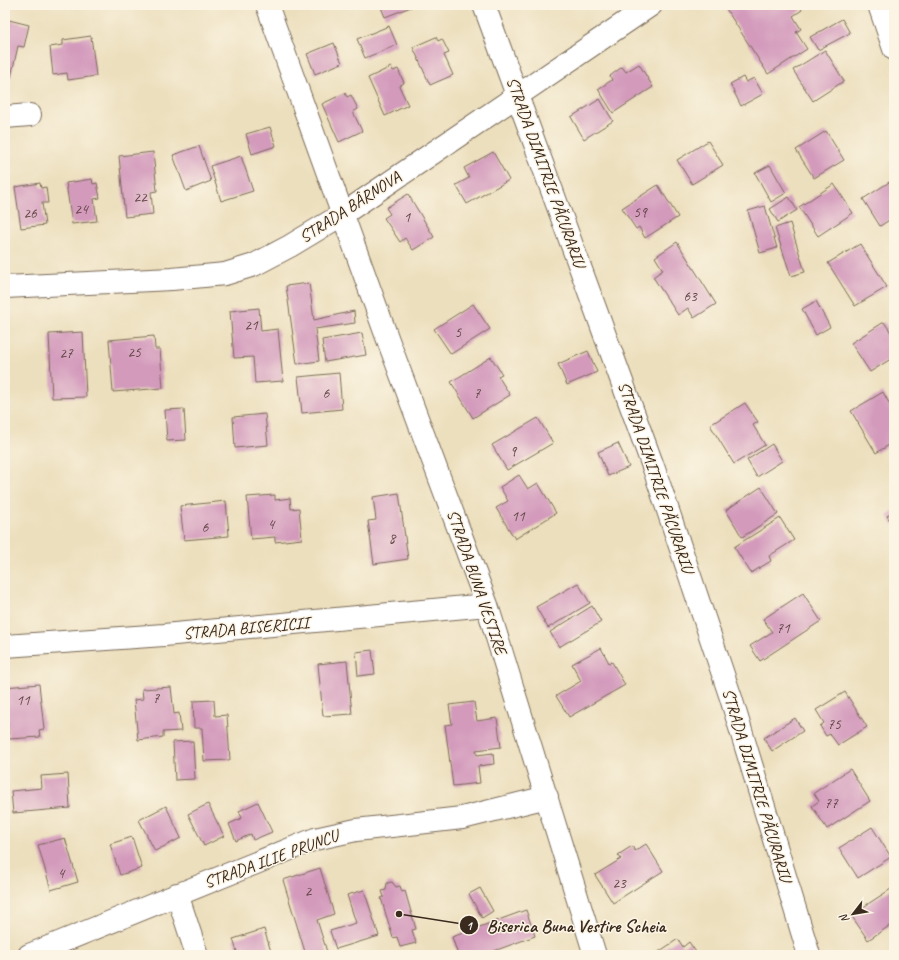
<svg xmlns="http://www.w3.org/2000/svg" width="899" height="960" viewBox="0 0 899 960" font-family="Caveat,sans-serif">
  <rect width="100%" height="100%" fill="#fcf5e5"/>
  <filter id="ink" filterUnits="userSpaceOnUse"><feTurbulence type="fractalNoise" baseFrequency=".025" numOctaves="2"/><feDisplacementMap in="SourceGraphic" scale="8" xChannelSelector="R" yChannelSelector="G"/><feConvolveMatrix kernelMatrix="1 2 1 2 8 2 1 2 1" color-interpolation-filters="sRGB"/></filter>
  <filter id="wash" filterUnits="userSpaceOnUse"><feTurbulence type="fractalNoise" baseFrequency=".012" numOctaves="4" result="noise"/><feDisplacementMap in="SourceGraphic" scale="16" xChannelSelector="R" yChannelSelector="G"/><feGaussianBlur stdDeviation="0.9" result="paint"/><feColorMatrix in="noise" values="0 0 0 0 0 0 0 0 0 0 0 0 0 0 0 0 0 1.4 0 .05"/><feComposite in="paint" operator="in"/></filter>
  <g filter="url(#wash)">
    <rect width="100%" height="100%" fill="#ecdfbd"/>
    <g id="blocks">
      <!-- building -->
      <path fill="#d39abc" d="M380 5H416L385 17Z
        M732 5H799L802 10 793 16 801 29 796 32 807 49 768 74 726 9Z
        M5 19 29 25 24 47 18 46 11 77 5 75Z
        M842 19 850 33 818 50 810 37Z
        M389 26 397 45 365 58 357 39Z
        M91 36 96 76 68 80 67 73 53 75 50 47 63 45V40Z
        M436 37 438 41 442 39 449 53 444 55 453 75 430 85 413 47Z
        M334 43 342 63 315 74 307 54Z
        M825 50 844 81 813 101 793 70Z
        M639 64 653 87 613 113 598 89 612 80 610 76 622 67 626 72Z
        M391 67 393 71 398 69 404 83 399 86 408 105 385 116 368 78Z
        M743 77 746 82 754 78 763 94 741 106 730 84Z
        M345 93 347 97 351 95 358 109 353 112 362 131 339 142 322 104Z
        M600 99 613 121 584 139 571 117Z
        M270 127 276 146 252 154 246 134Z
        M826 131 844 160 814 178 796 150Z
        M708 141 723 165 692 184 677 160Z
        M199 146 211 181 186 191 173 155Z
        M153 152 157 191 151 192 153 214 125 217 119 156Z
        M493 152 509 180 467 204 456 185 469 178 464 168Z
        M241 156 253 191 221 201 210 166Z
        M770 165 786 193 771 202 755 173Z
        M92 179 93 184 97 183 100 198 94 199 97 221 72 224 66 183Z
        M894 179V217L880 226 863 199Z
        M40 183 41 188 46 187 48 203H42L45 225 21 228 15 187Z
        M834 184 853 213 818 236 799 207Z
        M658 185 678 217 645 238 639 227 636 229 622 208Z
        M408 194 434 237 413 250 405 238 400 242 384 218 390 214 386 208Z
        M789 197 797 210 778 222 770 209Z
        M765 206 777 248 760 253 748 211Z
        M790 223 805 272 791 276 775 228Z
        M677 242 716 304 694 318 688 308 678 315 653 277 663 270 655 257Z
        M860 244 887 287 855 306 828 263Z
        M309 283 314 320 354 311 355 323 315 329 319 361 297 364 286 286Z
        M816 301 830 327 816 335 802 309Z
        M473 304 490 329 451 354 434 329Z
        M259 308 261 331 278 329 283 381 255 383 253 357 234 358 230 311Z
        M884 322 894 337V357L870 372 851 343Z
        M83 332 86 397 52 398 49 334Z
        M362 333 366 355 325 362 322 340Z
        M154 336 155 349H160L163 388 113 392 109 340Z
        M588 351 597 372 567 385 558 364Z
        M491 357 502 374 498 376 510 395 473 418 451 382Z
        M339 373 342 409 302 413 298 377Z
        M883 392 894 412V442L876 453 851 411Z
        M745 403 758 422 753 425 765 445 734 464 710 425Z
        M184 409 186 440 167 441 165 410Z
        M265 414 268 445 235 448 233 417Z
        M538 418 553 443 507 470 492 445Z
        M618 443 629 467 608 476 598 452Z
        M772 444 782 461 757 477 747 460Z
        M519 475 528 489 538 483 556 513 515 539 496 508 508 501 500 487Z
        M761 487 778 514 742 537 726 510Z
        M399 493 408 559 374 564 368 521 376 520 373 497Z
        M275 495V500L290 498 291 509 299 508 302 539 275 542V537L251 539 247 497Z
        M226 501 229 536 184 540 180 506Z
        M894 511V524L893 525 887 516Z
        M780 518 794 540 769 556 771 561 751 573 734 547Z
        M578 583 590 603 548 628 536 607Z
        M803 593 821 621 760 661 750 646 772 632 763 619Z
        M592 606 601 622 559 647 550 632Z
        M601 648 609 663 612 662 625 685 569 717 556 696 581 681 572 664Z
        M372 650 375 674 358 676 356 652Z
        M347 661 352 714 323 716 318 664Z
        M39 684 44 729 39 730 40 737 9 739 5 687Z
        M171 687 174 714 179 713 181 731 163 732V737L138 740 134 700 143 699 142 689Z
        M845 692 867 727 838 745 830 734 826 736 820 726 824 723 816 710Z
        M214 700 215 716 227 715 230 760 204 761 202 728H194L193 701Z
        M474 702 477 721 497 718 501 747 476 750 477 755 493 753 494 764 478 766 480 783 453 786 445 725 452 724 449 705Z
        M795 718 803 731 772 751 764 738Z
        M193 741 195 779 175 780 173 742Z
        M850 769 870 801 827 829 812 806 819 801 814 793Z
        M68 774 70 808 13 813 11 791 42 788 41 776Z
        M258 802 272 832 253 840 251 834 236 841 229 824 242 818 239 811Z
        M208 804 224 836 204 846 188 814Z
        M166 806 181 838 155 851 139 820Z
        M872 827 891 857 858 878 839 848Z
        M132 837 142 868 120 875 110 844Z
        M65 838 78 882 51 890 38 845Z
        M646 844 663 871 613 903 595 875 621 859 618 855 632 846 635 851Z
        M320 868 334 914 317 920 328 955H306L283 880Z
        M392 882 396 887 400 886 402 892 405 891 416 929 412 930 416 943 400 947 397 937 393 938 381 898 384 897 382 891 386 890 387 883Z
        M894 887V923L868 940 851 915Z
        M480 888 493 911 482 918 469 894Z
        M364 890 379 936 336 949 330 931 356 923 347 895Z
        M526 910 535 936 483 955H458L452 937Z
        M264 929 272 955H238L233 939Z
        M678 939 683 947 689 942 698 955H654Z"/>
    </g>
  </g>
  <g filter="url(#ink)">
    <use href="#blocks" fill-opacity="0" stroke="#796956" stroke-width="1"/>
    <g fill="none" stroke-linecap="round" stroke-linejoin="round">
      <defs>
        <path id="minor" d="M267 5 388 340 487 605 595 955
          M484 5 654 469 731 698 809 955
          M879 5 894 49
          M5 117 30 115
          M5 287 172 279 225 274 254 265 290 246 343 214 651 5
          M5 646 164 635 487 605
          M177 894 197 955
          M29 955 315 839 356 830 462 818 547 797"/>
      </defs>
      <!-- minor casing -->
      <use href="#minor" stroke="#796956" stroke-width="24"/>
      <!-- minor -->
      <use href="#minor" stroke="#fff" stroke-width="22"/>
    </g>
  </g>
  <g text-anchor="middle" dominant-baseline="central" stroke-width="3" stroke-linejoin="round" paint-order="stroke">
    <!-- number labels -->
    <g font-size="15" fill="#614646">
      <text x="140" y="197">22</text>
      <text x="81" y="209">24</text>
      <text x="640" y="212">59</text>
      <text x="30" y="213">26</text>
      <text x="407" y="217">1</text>
      <text x="690" y="296">63</text>
      <text x="251" y="325">21</text>
      <text x="458" y="332">5</text>
      <text x="134" y="352">25</text>
      <text x="66" y="353">27</text>
      <text x="326" y="393">6</text>
      <text x="477" y="393">7</text>
      <text x="513" y="451">9</text>
      <text x="518" y="516">11</text>
      <text x="271" y="524">4</text>
      <text x="205" y="527">6</text>
      <text x="392" y="538">8</text>
      <text x="783" y="628">71</text>
      <text x="156" y="698">7</text>
      <text x="23" y="700">11</text>
      <text x="834" y="724">75</text>
      <text x="831" y="803">77</text>
      <text x="61" y="873">4</text>
      <text x="619" y="883">23</text>
      <text x="308" y="891">2</text>
    </g>
    <!-- street labels -->
    <g font-size="17" fill="#3b2a1e" stroke="#fcf5e5">
      <text transform="translate(546 172) rotate(70)">STRADA DIMITRIE PĂCURARIU</text>
      <text transform="translate(350 207) rotate(-33)">STRADA BÂRNOVA</text>
      <text transform="translate(656 477) rotate(71)">STRADA DIMITRIE PĂCURARIU</text>
      <text transform="translate(477 582) rotate(71)">STRADA BUNA VESTIRE</text>
      <text transform="translate(246 628) rotate(-5)">STRADA BISERICII</text>
      <text transform="translate(757 785) rotate(73)">STRADA DIMITRIE PĂCURARIU</text>
      <text transform="translate(271 859) rotate(-20)">STRADA ILIE PRUNCU</text>
    </g>
  </g>
  <!-- callouts -->
  <path fill="none" stroke="#3b2a1e" stroke-width="1.5" d="M399 914L469 925"/>
  <g fill="#3b2a1e" stroke="#fcf5e5" stroke-width="1.5">
    <circle cx="399" cy="914" r="4"/>
    <circle cx="469" cy="925" r="10"/>
  </g>
  <g font-size="12" text-anchor="middle" font-weight="bold" fill="#fff">
    <text x="469" y="930">1</text>
  </g>
  <g font-size="18" text-anchor="middle" font-weight="bold" fill="#3b2a1e" stroke="#fcf5e5" stroke-width="3" stroke-linejoin="round" paint-order="stroke">
    <text x="576" y="932">Biserica Buna Vestire Scheia</text>
  </g>
  <!-- margin -->
  <rect width="899" height="960" fill="none" stroke="#fcf5e5" stroke-width="20"/>
  <!-- north arrow -->
  <g transform="translate(853 914) rotate(239)" stroke="#fcf5e5" stroke-width="3" paint-order="stroke">
  <path d="M0-3L7 15L0 10L-7 15Z" fill="#3b2a1e"/>
  <text y="-6" font-size="11" font-weight="bold" text-anchor="middle" fill="#3b2a1e">N</text>
  </g>
</svg>
